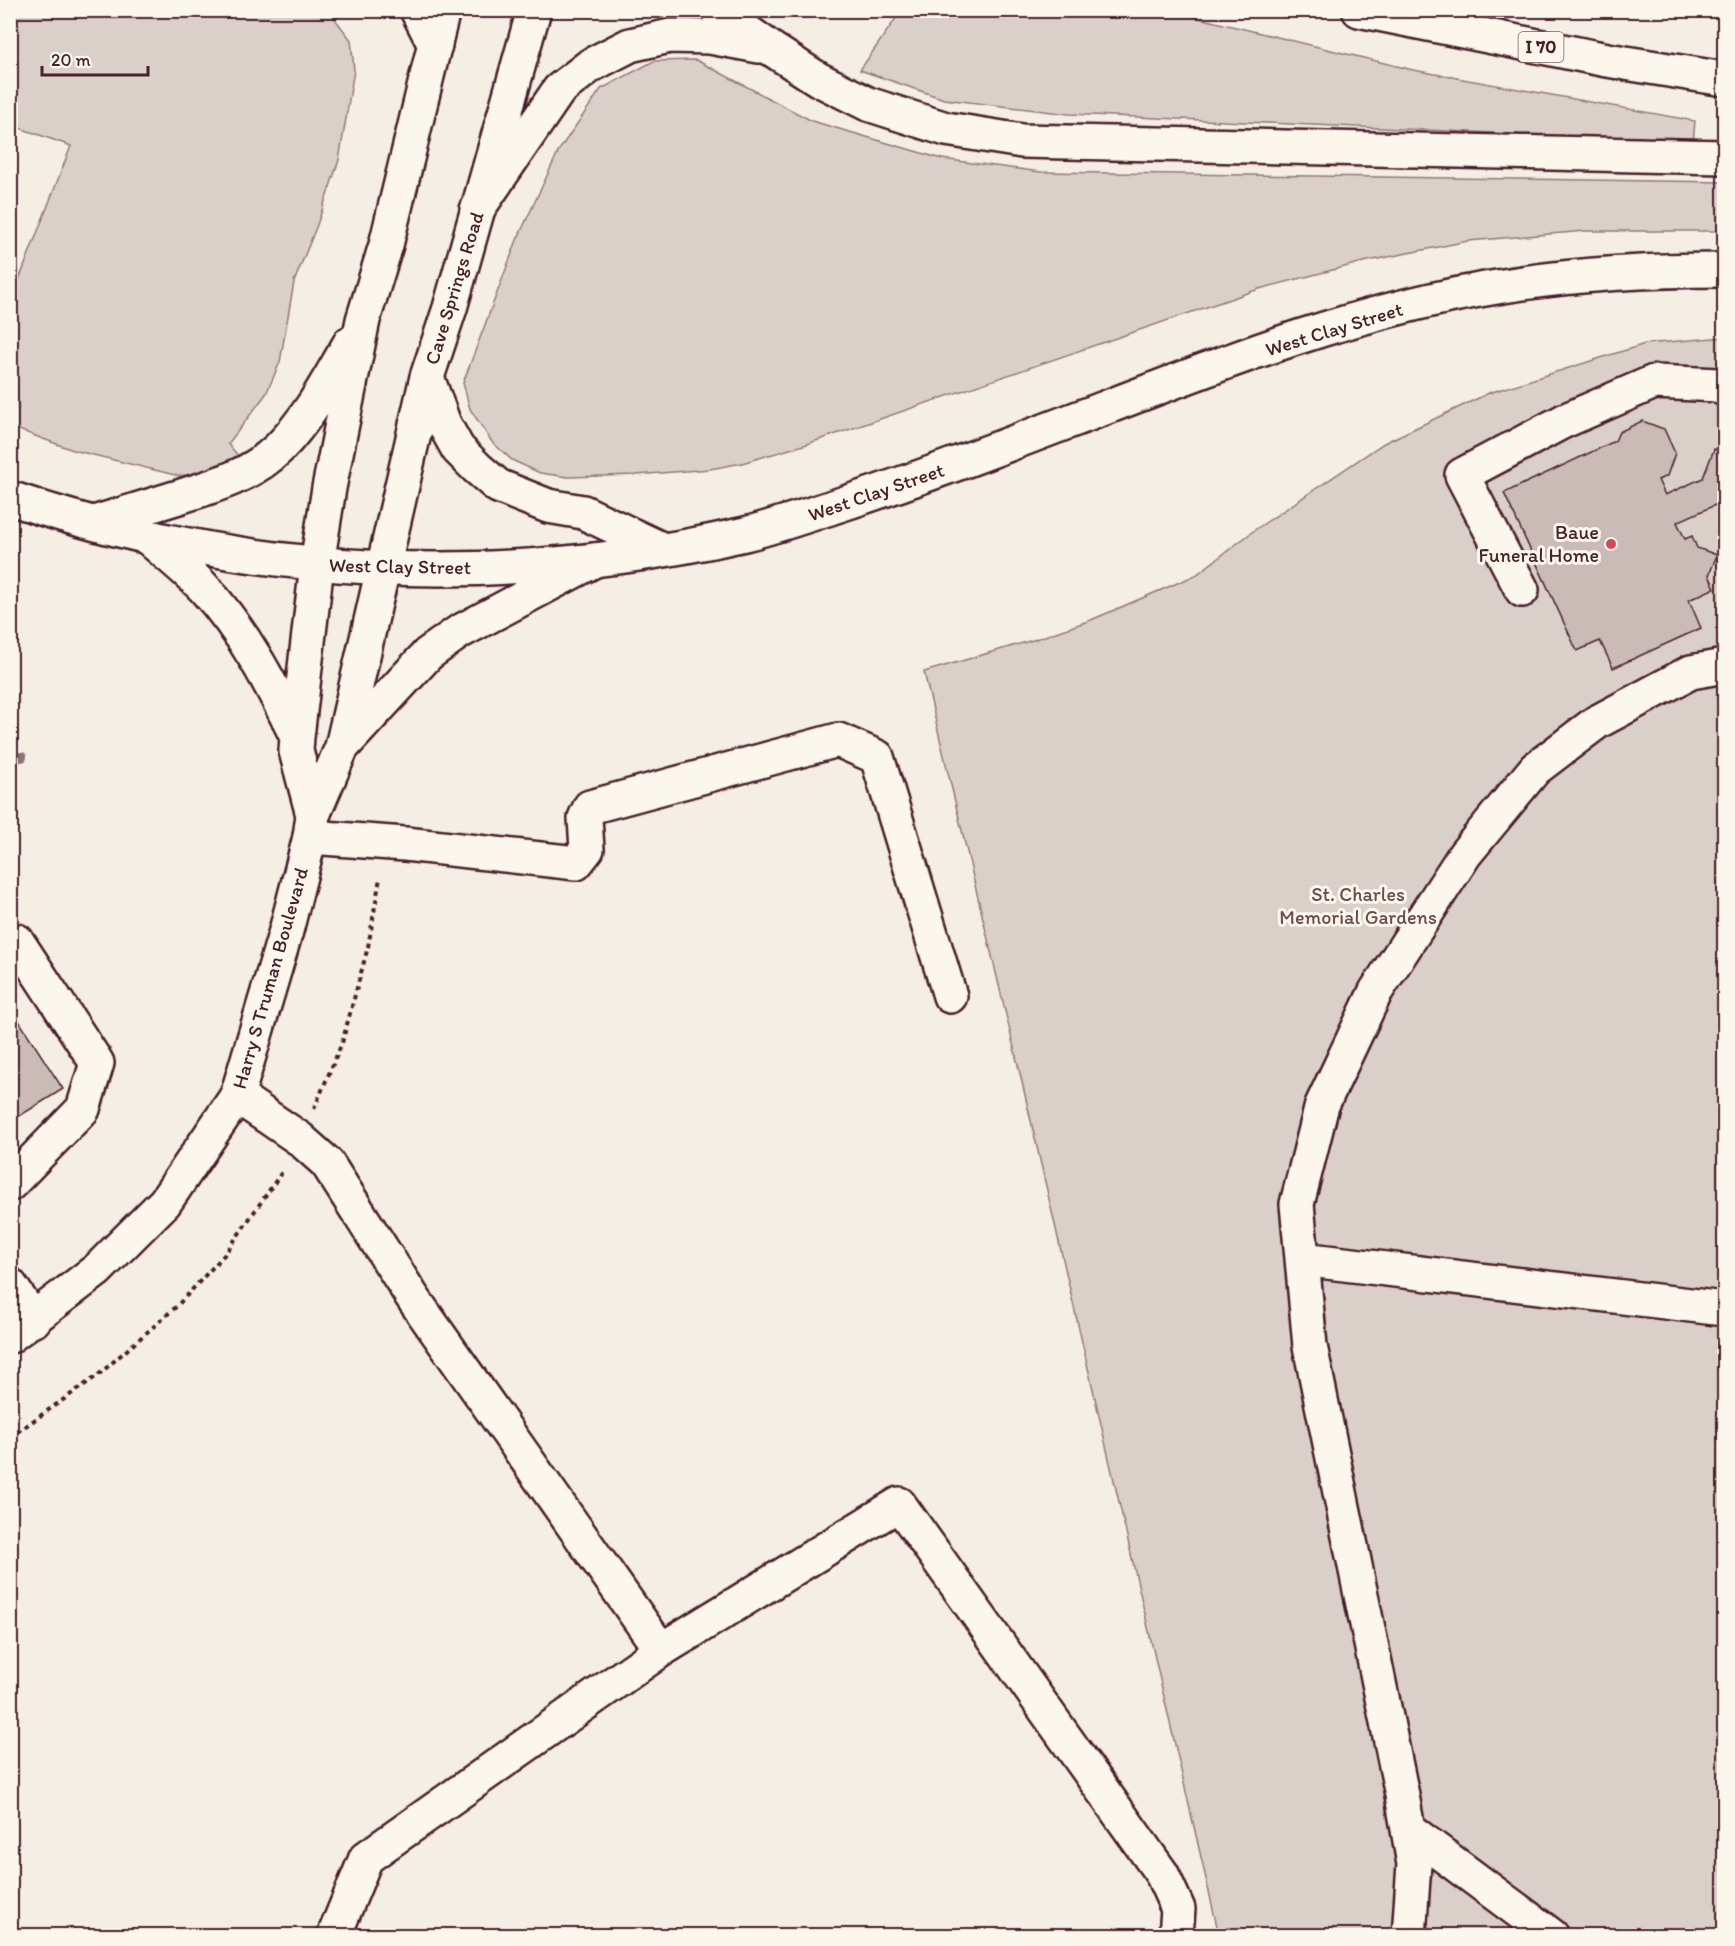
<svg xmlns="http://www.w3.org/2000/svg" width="1735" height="1946" viewBox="0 0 1735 1946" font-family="Itim,sans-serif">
  <rect width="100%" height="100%" fill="#f4eee4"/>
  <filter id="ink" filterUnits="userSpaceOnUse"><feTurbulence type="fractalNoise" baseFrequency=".0167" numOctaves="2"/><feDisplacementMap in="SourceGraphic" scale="12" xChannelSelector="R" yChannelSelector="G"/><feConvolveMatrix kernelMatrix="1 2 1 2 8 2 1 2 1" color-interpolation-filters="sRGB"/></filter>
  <g filter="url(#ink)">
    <!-- green -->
    <path fill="#dbd0c9" stroke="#92787a" stroke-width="1.5" d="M11 11H345L335 19 351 40 354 70 339 160 317 225 294 282 280 362 266 394 228 444 241 459 215 470 179 476 73 450 11 427 10 303 71 146 11 125Z
      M901 11H1170L1413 70 1695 121 1693 142 1069 114 944 99 860 70Z
      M696 60 812 121 942 159 1041 172 1724 182V231H1586L1468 241 1363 262 1259 289 807 444 742 463 710 469 636 475 568 477 540 473 512 460 492 442 470 409 463 383 517 240 559 150 601 89 654 61Z
      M1724 337V1935H1219L1019 1069 924 672 1033 640 1091 620 1196 575 1256 529 1384 443 1489 393 1645 344Z"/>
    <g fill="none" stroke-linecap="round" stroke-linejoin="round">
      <!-- stream -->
      <path stroke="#8d7174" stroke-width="10" d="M10 757H22"/>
    </g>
    <!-- building -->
    <path fill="#cabbb6" stroke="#4a1f2b" stroke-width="1.5" d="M1642 421 1664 429 1675 453 1667 476 1658 480 1665 495 1703 478 1714 449 1724 453V509L1715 505 1677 522 1685 539 1692 536 1697 548 1717 555 1709 575 1715 588 1689 600 1701 628 1613 668 1600 641 1577 651 1504 493 1615 441 1619 432Z
      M10 1007 63 1089 10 1122Z"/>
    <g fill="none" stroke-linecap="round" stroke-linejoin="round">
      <defs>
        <path id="minor" d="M10 498C248 579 501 590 745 534 777 526 808 515 839 505 926 477 1011 443 1097 411 1229 360 1363 308 1503 286 1576 274 1651 270 1724 270
          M1522 590 1462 475 1564 421 1654 382 1719 385 1724 389
          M310 837 405 844 576 863 587 849 585 818 590 807 838 740 877 757 950 996
          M237 1096 300 1139 327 1163 413 1298 661 1650
          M10 1184 83 1109 97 1063 17 941
          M1302 1259 1724 1309
          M10 1285 34 1320
          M1408 1829 1552 1936
          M334 1936 366 1858 661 1650 899 1504 1162 1874 1178 1909 1176 1936
          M1409 1936 1414 1864 1402 1795 1310 1346 1297 1204 1322 1105 1376 991 1465 854 1535 769 1597 722 1691 672 1724 666"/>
        <path id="major" d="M427 377 444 424 458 449 477 468 498 486 548 506 583 512 661 549
          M94 523C120 515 146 507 172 499 210 487 250 477 279 448 309 418 329 379 350 343
          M145 535C165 553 186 569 204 588 244 632 271 683 297 737
          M344 745 428 654 459 632 595 560
          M313 815 296 751 297 737 317 564 329 488 363 320 386 245 443 10
          M10 1336 97 1270 165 1202 237 1096 286 931 310 837 313 815 342 747 427 377 450 308 534 10"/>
        <path id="highway" d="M417 10 435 45
          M717 10 770 48 818 79 868 104 946 129 1022 141 1724 157
          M1359 10 1607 60 1724 79
          M477 210 559 90 591 65 630 45 670 36 710 37 759 46"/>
      </defs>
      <!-- minor casing -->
      <use href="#minor" stroke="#4a1f2b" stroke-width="38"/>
      <!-- major casing -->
      <use href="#major" stroke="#4a1f2b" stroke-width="38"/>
      <!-- highway casing -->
      <use href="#highway" stroke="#4a1f2b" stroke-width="38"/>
      <!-- path -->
      <path stroke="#4a1f2b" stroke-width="4" stroke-dasharray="4.5 4.5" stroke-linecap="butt" d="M314 1109 342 1043 368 947 380 878
        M10 1437 97 1376 177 1306 225 1254 284 1169"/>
      <!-- minor -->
      <use href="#minor" stroke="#fbf7ec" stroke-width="33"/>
      <!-- major -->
      <use href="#major" stroke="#fbf7ec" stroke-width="33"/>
      <!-- highway -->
      <use href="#highway" stroke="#fbf7ec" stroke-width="33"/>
    </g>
  </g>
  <!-- markers -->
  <circle fill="#d1495b" stroke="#fbf7ec" stroke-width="2" cx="1611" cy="544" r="6"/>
  <g text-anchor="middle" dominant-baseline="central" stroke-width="6" stroke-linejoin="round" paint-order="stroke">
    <!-- shield labels -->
    <rect fill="#fbf7ec" stroke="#7f6065" stroke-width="1.5" x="1518.5" y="32" width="45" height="30" rx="4.5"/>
    <g font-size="18" font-weight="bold" fill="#4a1f2b">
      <text x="1541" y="47">I 70</text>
    </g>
    <!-- street labels -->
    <g font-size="20" fill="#4a1f2b" stroke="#fbf7ec">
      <text transform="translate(454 288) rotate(-73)">Cave Springs Road</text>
      <text transform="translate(1334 329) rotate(-17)">West Clay Street</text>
      <text transform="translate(876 492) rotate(-19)">West Clay Street</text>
      <text transform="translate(400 566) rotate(1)">West Clay Street</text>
      <text transform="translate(270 978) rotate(-74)">Harry S Truman Boulevard</text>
    </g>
    <!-- poi labels -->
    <g font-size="20" fill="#4a1f2b" stroke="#fbf7ec" text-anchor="end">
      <text x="1599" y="532">Baue<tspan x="1599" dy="23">Funeral Home</tspan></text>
    </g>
    <!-- park labels -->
    <g font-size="20" fill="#6e4b52" stroke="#fbf7ec">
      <text x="1358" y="894">St. Charles<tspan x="1358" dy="23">Memorial Gardens</tspan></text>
    </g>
  </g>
  <!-- margin -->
  <rect width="1735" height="1946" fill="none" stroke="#fbf7ec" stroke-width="36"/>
  <rect x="18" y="18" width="1699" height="1910" fill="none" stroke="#4a1f2b" stroke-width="2" filter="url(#ink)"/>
  <!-- scale -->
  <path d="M42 66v9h106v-9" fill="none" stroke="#4a1f2b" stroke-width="3"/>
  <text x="51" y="66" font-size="18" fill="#4a1f2b" stroke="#fbf7ec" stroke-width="4.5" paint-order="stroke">20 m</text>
</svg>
